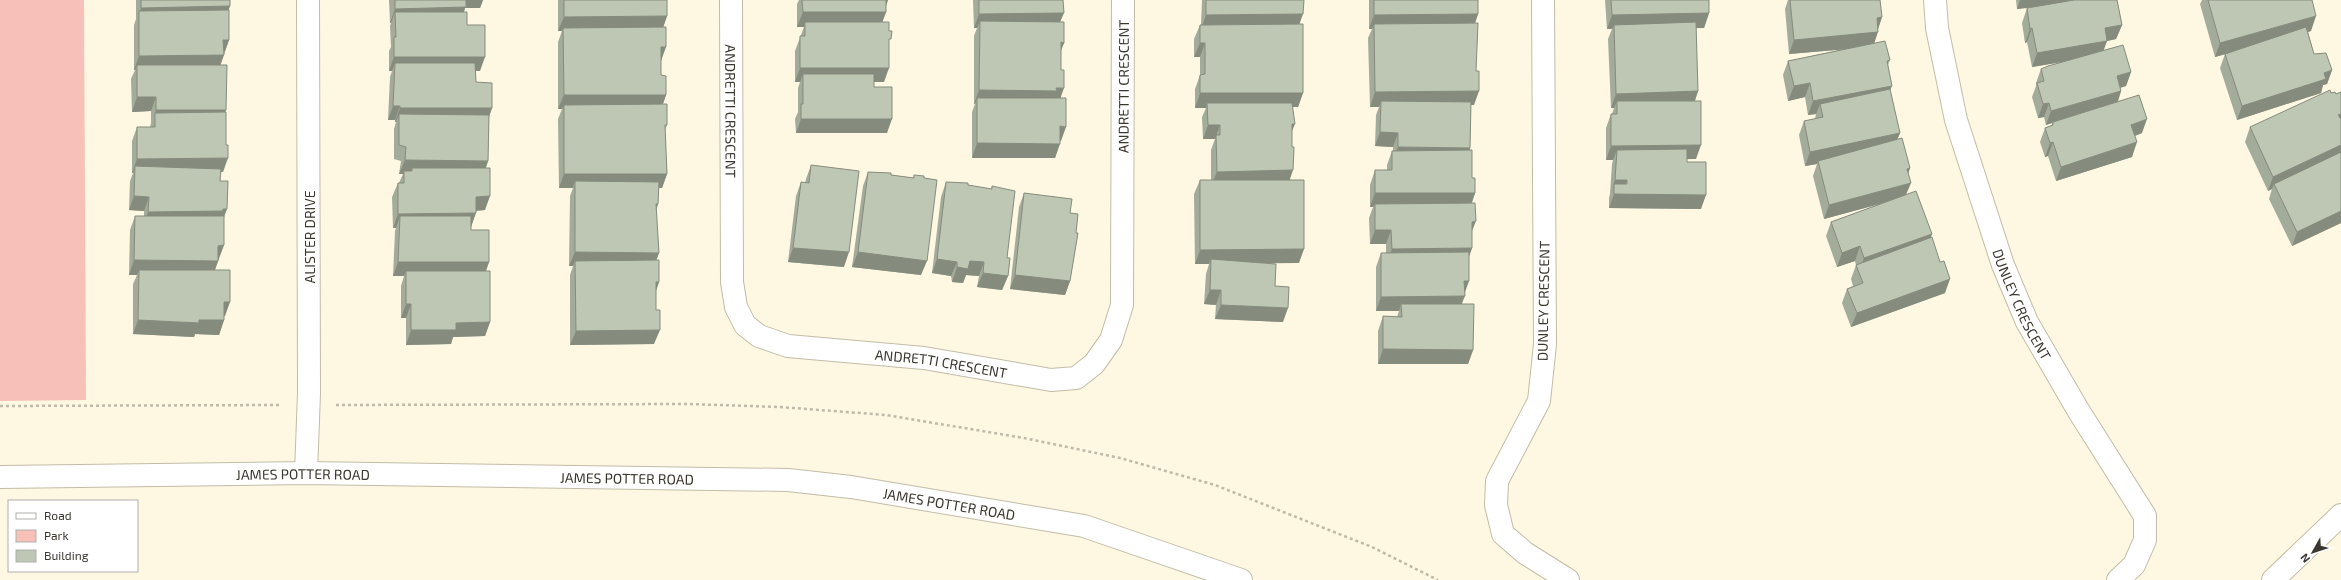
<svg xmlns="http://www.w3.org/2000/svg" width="2341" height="580" viewBox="0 0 2341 580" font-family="'Exo 2',sans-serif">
  <rect width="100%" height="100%" fill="#fef7e2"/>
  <!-- green -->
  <path fill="#f7c1ba" d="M0 0H84L86 400 0 401Z"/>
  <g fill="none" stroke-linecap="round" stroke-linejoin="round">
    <defs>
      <g id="street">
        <path id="s1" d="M731 0 732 282 736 307 745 325 759 336 788 346 924 358 1051 380 1076 378 1094 364 1111 340 1122 305 1123 0"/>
        <path d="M1543 0 1545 344 1539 401 1497 481 1496 505 1503 534 1525 553 1568 580"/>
        <path id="s2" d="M1935 0 1937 28 1956 120 2003 265 2027 322 2078 410 2145 516V540L2134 565 2118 580"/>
        <path d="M306 473 309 393 308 0"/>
      </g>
      <g id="secondary">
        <path id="s3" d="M0 477 306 473 788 480 851 487 1084 526 1241 580"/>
        <path d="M2273 580 2341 515"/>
      </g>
    </defs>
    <!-- street casing -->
    <use href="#street" stroke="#c2bca7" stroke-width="24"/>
    <!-- secondary casing -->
    <use href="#secondary" stroke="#c2bca7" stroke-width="24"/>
    <!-- path -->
    <path stroke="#bfb9a8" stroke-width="2.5" stroke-dasharray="3 3" stroke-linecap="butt" d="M336 405 689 404 780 407 886 415 1024 438 1120 458 1215 485 1372 547 1438 580
      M0 406 279 405"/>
    <!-- street -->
    <use href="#street" stroke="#fff" stroke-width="22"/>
    <!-- secondary -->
    <use href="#secondary" stroke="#fff" stroke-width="22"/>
  </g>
  <!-- wall -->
  <path fill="#a3ab9a" d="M136 0H230L228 10 229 40 220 65 225 112 223 172H221L220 181 224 218V245L215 270 225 316H224V320L219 335 195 334 194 337 133 334V284L137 275H129L130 230 135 216H144V211L129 210 130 181 133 173H132V141L137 127H150L151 123V111L132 112 131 79 135 70H134V25L136 19Z
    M389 0H483L480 8H465L464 12 467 25 480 71H476V82L492 108 489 117 488 161 486 168 485 210 476 211 471 227V230L489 262 486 271 490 322 485 336 453 337 451 344 406 345V318H401V286L404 276H393L395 231 396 228H393L392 197 398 183H399L403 174H399L401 161 394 159V129L396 122H395V120H388L390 77 392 71H389V51L391 47 390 26 391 23H390Z
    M558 0H667V16L663 27 661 61V75L666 95 663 104 667 125 665 130 667 174 662 188H659L658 204 656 211 659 253 656 260 659 282 656 291 654 344 570 345V275L573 266H569L570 196 573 188H559L558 119 562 109H558V42L562 31H558Z
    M799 0H888L886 5V12L882 22 889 45 884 82H874V87L887 133H796L795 119 798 112V88L800 82H795V51L804 27H797V4Z
    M973 0H1063L1060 22 1064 43 1061 51V141H1060L1055 158H972V112L975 104H974V36L977 28H974Z
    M1202 0H1304L1299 24 1303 93 1298 107H1293L1290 180 1299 263H1264L1275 286 1283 322 1215 319 1216 305 1204 304 1206 274 1209 264H1195L1194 194 1200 180H1211V150L1215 139H1203L1202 117 1206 108H1195V89L1200 75V57H1194V39L1200 25H1201Z
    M1369 0H1478V14L1475 23 1474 105H1471L1470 148V150L1472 178 1475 193 1472 203V248L1469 257 1464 293 1462 304 1473 350 1468 364H1378V331L1383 316 1397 317 1399 311H1376V267L1381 253H1386V244H1370L1369 218 1373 207H1370V185L1375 170H1387V165L1392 151H1393V147L1375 146 1376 115 1379 107H1370L1368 38 1372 29H1369Z
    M1605 0H1709V13L1704 28H1696L1698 91 1695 101 1696 159H1687V162L1701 209 1609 208V198L1610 194 1612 164 1613 160H1606V128L1611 114H1612L1614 108H1611L1608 39 1612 29H1607Z
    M1788 0H1880L1882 17 1878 29 1874 43 1890 60 1888 65 1890 90 1900 133 1897 140 1910 168 1908 174 1906 195 1931 237 1945 293 1851 327 1842 303 1847 289 1853 286 1851 279 1856 265 1855 261 1837 267 1826 236 1831 222 1880 204 1824 219 1813 176 1817 164 1805 166 1799 135 1804 121 1815 119 1816 114 1808 115 1805 97 1788 101 1783 75 1788 61 1844 49 1789 54 1785 9Z
    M2016 0H2117L2122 25 2116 39 2107 41 2103 50 2131 72 2126 86 2120 88 2121 91 2118 102 2142 133 2135 136 2132 157 2056 181 2048 156 2045 157 2040 142 2045 128 2052 125V123L2046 125 2044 117 2038 118 2032 97 2036 86V83L2041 69 2063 62 2032 67 2027 42 2025 43 2022 23 2027 8 2032 7 2017 9Z
    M2202 0H2312L2311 31 2308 32 2314 54 2332 70 2327 84 2323 85 2321 93 2237 120 2220 68 2225 54 2215 57 2200 4Z
    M2331 93 2336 94 2341 93V223L2292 246 2269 199 2272 189 2268 191 2245 142 2250 127Z
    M811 165 844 267 788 262 796 196 801 182 805 183 806 179Z
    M868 172 913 178 914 175 921 275 852 267 863 186Z
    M946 182 991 189 992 186 1007 258 1008 276 1002 290 977 287 979 276 966 275 963 283 952 282 951 276 932 273 941 197Z
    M1024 193 1070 213V281L1065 295 1010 289 1019 207Z"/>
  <!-- shaded-wall -->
  <path fill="#858b7d" d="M463 0H483L480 8H465L461 22 395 12 391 23H390L395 9Z
    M886 0H888L884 12H886L881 26 805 22 804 27H797L803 12Z
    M2020 0H2102L2017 9Z
    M230 6 225 21 139 14 141 8Z
    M1064 13 1058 27 980 21 977 28H974L979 14Z
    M1709 13 1704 28 1614 29V25L1612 29H1607L1612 15Z
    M1303 14 1298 28 1201 29 1206 15Z
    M1478 14 1473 29 1374 24 1372 29H1369L1374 15Z
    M667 16 662 31 563 28 562 31H558L564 17Z
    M2316 16 2311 31 2215 57 2220 43Z
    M1882 17 1877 32V18Z
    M2122 25 2116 39 2107 41 2102 55 2032 67 2037 53 2105 28Z
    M2032 28 2027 42 2025 43 2030 29Z
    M1878 32 1873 47 1789 54 1794 40Z
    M223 40H229L224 54Z
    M1061 42 1064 43 1058 57Z
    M1200 43H1205L1200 57H1194Z
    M661 47H666L661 61H655Z
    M224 55 219 69 137 65 135 70H134L139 56Z
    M394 57H485L480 71H395V63L392 71H389Z
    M800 68H889L884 82H803V74L800 82H795Z
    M2332 70 2327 84 2323 85 2321 93 2237 120 2242 106Z
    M2131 72 2126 86 2112 90 2117 76Z
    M1810 83 1805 97 1788 101 1794 86Z
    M1892 86 1886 100 1820 104 1816 114 1808 115 1813 101Z
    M1064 88 1059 102 977 98 975 104H974L979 90Z
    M1479 91 1474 105 1381 107V101L1379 107H1370L1375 92Z
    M1698 91 1693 106 1617 101 1614 108H1611L1616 94Z
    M2121 91 2116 106 2053 122 2052 123 2046 125 2051 111Z
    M1200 93H1303L1298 107 1208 108 1207 103 1206 108H1195Z
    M564 95H666L661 109 564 105 562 109H558Z
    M137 97H156L151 111 132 112Z
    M2049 103 2044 117 2038 118 2043 104Z
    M393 106H400L395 120H388Z
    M400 108H492L487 122 399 114 396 122H395Z
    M156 110H226L221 124 155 115Z
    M2341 114V124L2338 115Z
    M801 119H892L887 133H796Z
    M2147 119 2142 133 2126 139 2131 125Z
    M1292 124H1295L1289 138Z
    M1208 125H1220L1215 139H1203Z
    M1060 126 1066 127 1061 141H1055Z
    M1380 132 1398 133 1393 147 1375 146Z
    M1900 133 1894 147 1818 161 1817 164 1805 166 1810 152Z
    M2053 142 2048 156 2045 157 2050 143Z
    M2137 142 2132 157 2056 181 2061 167Z
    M977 143 1060 144 1055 158H972Z
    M1701 145 1696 159 1616 160 1617 150 1613 160H1606L1611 146Z
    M2341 145V156L2274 184 2272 189 2268 191 2273 177Z
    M1398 147 1470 148 1465 162 1393 161Z
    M228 158 223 172 135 173V166L133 173H132L137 159Z
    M405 160 488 161 483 175 412 168 410 174 404 171 403 174H399Z
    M1910 168 1905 182 1907 169Z
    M1293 170 1288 185 1211 186 1217 172Z
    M564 174H667L662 188H575V181L573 188H559Z
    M1615 180H1627L1622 194 1614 184 1610 194Z
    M1911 183 1905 197 1824 219 1829 205Z
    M1375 193H1475L1470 207 1375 204 1373 207H1370Z
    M1614 194 1706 195 1701 209 1609 208Z
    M134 196 149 197 144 211 129 210Z
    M490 196 485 210 471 211 476 197Z
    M656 204H658L653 218Z
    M223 209H227L222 223 143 227 148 212Z
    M2341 211V223L2292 246 2297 232Z
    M476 213 471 227 400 216 396 228H393L398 214Z
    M1476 221 1470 236 1472 222Z
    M1375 230H1391L1386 244H1370Z
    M1932 234 1927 248 1859 272 1864 258Z
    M224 245 218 260V246Z
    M1860 246 1855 261 1837 267 1842 253Z
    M793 248 849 252 844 267 788 262Z
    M1472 248 1467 262 1387 263 1392 249Z
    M1304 249 1299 263 1211 264V259L1209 264H1195L1200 250Z
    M575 252 659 253 654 267 575 261 573 266H569Z
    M858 252 927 261 921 275 852 267Z
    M937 259 957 262 951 276 932 273Z
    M134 260 218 261 213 275 139 270 137 275H129Z
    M970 261 984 262 979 276 966 275 963 283 952 282 957 267Z
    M398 262H489L484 276 406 271 404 276H393Z
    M983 273 1008 276 1002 290 977 287Z
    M1015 275 1070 281 1065 295 1010 289Z
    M1950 279 1945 293 1851 327 1857 313Z
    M1464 281H1469L1464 295Z
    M656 282H659L654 296Z
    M1210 290H1221L1216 305 1204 304Z
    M1465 296 1459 310 1401 304 1399 311H1376L1381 297Z
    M224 302H230L225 316H219Z
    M406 304H411L406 318H401Z
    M1221 305 1288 308 1283 322 1215 319Z
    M138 320H224L219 335 195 334 194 337 133 334Z
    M490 322 485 336 453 337 451 344 406 345 411 330 456 323Z
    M660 330 654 344 570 345 576 331Z
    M1383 349 1473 350 1468 364H1378Z"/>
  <!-- building -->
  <path fill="#bec7b3" stroke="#858b7d" d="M141 0H230V6L141 8Z
    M395 0H466V7L395 9Z
    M564 0H667V16L564 17Z
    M802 0H886V12H803Z
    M979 0H1063L1064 13 979 14Z
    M1206 0H1304L1303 14 1206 15Z
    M1374 0H1478V14L1374 15Z
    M1611 0H1709V13L1612 15Z
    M1790 0H1880L1882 17 1877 18 1878 32 1794 40Z
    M2074 0H2117L2122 25 2105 28 2107 41 2037 53 2032 28 2030 29 2027 8Z
    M2208 0H2312L2316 16 2220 43Z
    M229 10V40H223L224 55 139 56V11Z
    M395 12H467V25H485V57H394V37H396Z
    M980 21 1064 22V43L1061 42V70H1064V88H1056L1057 91 979 90Z
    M805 22H889V31H892L891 39H889V68H800V36H805Z
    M1696 22 1698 91 1616 94 1614 25Z
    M1478 23 1476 71H1479V91L1375 92 1374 24Z
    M1303 24V93H1200V75L1205 74V43H1200V25Z
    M666 27V47H661V75L666 76V95H564L563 28Z
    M2306 27 2314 54 2326 53 2332 70 2324 73 2326 79 2242 106 2225 54Z
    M1885 41 1890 60 1887 61 1892 86 1813 101 1810 83 1794 86 1788 61Z
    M2123 45 2131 72 2117 76 2121 91 2051 111 2049 103 2043 104 2037 83 2044 81 2041 69 2048 66Z
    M395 63H475L476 82 492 83V108H400V106H393Z
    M137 65H227L226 110H156V97H137Z
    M803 74H874V87H892V119H801V104H803Z
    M1890 89 1900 133 1810 152 1804 121 1823 117 1820 104Z
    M2330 90 2331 93 2335 92 2336 94 2341 92V114L2338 115 2340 118H2341V145L2273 177 2250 127Z
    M2139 95 2147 119 2131 125 2137 142 2061 167 2053 142 2050 143 2045 128 2053 125V122Z
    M977 98H1066V127L1060 126V144L977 143Z
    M1381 101 1471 102 1470 148 1398 147V133L1380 132Z
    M1617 101H1701V145L1611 146V114H1617Z
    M1207 103H1292L1295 124H1292V147H1294L1293 170 1217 172 1216 135H1220V125H1208Z
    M667 104V125H665L667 174H564V105Z
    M226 112V145H228V158L137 159V127H155V113Z
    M399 114 489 115 488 161 405 160 406 147 399 145Z
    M1902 138 1910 168 1907 169 1911 183 1829 205 1818 161Z
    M1687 149V162H1706V195L1614 194V184H1627V180H1615L1617 150Z
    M1472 150V178H1475V193H1375V170H1392V151Z
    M2341 152V211L2297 232 2274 184Z
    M811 165 859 171 849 252 793 248 801 182 809 183Z
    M135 166 221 169 220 181H228L227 209H223V211L148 212 149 197 134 196Z
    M412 168H490V196L476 197V213L398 214V183H404V171H412Z
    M868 172 891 173V175L914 178V175L924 176V178L937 180 927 261 858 252Z
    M1200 180H1304V249L1200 250Z
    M575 181 659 182 658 204H656L659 253 575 252Z
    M946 182 968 183V185L992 189V186L1015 191 1007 258H1010L1008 276 983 273 984 262 970 261 968 269 957 267V262L937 259Z
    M1916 191 1932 234 1864 258 1860 246 1842 253 1831 222Z
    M1024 193 1072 199 1070 213 1078 214 1076 233H1078L1070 281 1015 275Z
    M1475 203 1476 221 1472 222V248L1392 249 1391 230H1375V204Z
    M135 216H224V245L218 246V261L134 260Z
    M400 216H471V230H489V262H398Z
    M1932 237 1940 262 1944 261 1950 279 1857 313 1847 289 1863 283 1856 265Z
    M1469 252V281H1464L1465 296 1381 297V253Z
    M1211 259 1276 264 1275 286 1289 287 1288 308 1221 305V290H1210Z
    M659 260V282H656V310H660V330L576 331 575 261Z
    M139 270H230V302H224V320H199V323L138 320Z
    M406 271H490V322L456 323V330H411V304H406Z
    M1401 304H1474L1473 350 1383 349V316L1402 317Z"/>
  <g text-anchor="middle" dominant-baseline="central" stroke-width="3.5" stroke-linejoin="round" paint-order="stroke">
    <!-- street labels -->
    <g font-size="14" fill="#3a372f" stroke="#fff">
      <text stroke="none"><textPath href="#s1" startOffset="974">ANDRETTI CRESCENT</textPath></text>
      <text stroke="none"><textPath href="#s1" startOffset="111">ANDRETTI CRESCENT</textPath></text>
      <text transform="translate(309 237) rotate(-90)">ALISTER DRIVE</text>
      <text transform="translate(1543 301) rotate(-89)">DUNLEY CRESCENT</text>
      <text stroke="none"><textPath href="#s2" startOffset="318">DUNLEY CRESCENT</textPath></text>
      <text stroke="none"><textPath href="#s1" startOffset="530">ANDRETTI CRESCENT</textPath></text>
      <text stroke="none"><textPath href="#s3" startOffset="303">JAMES POTTER ROAD</textPath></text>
      <text stroke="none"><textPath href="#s3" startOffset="627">JAMES POTTER ROAD</textPath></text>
      <text stroke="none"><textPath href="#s3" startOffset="951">JAMES POTTER ROAD</textPath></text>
    </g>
  </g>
  <!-- legend -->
  <rect x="8" y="500" width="130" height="72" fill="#ffffff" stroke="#b0afac"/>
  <rect x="16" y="513" width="20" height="6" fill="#ffffff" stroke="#b0afac"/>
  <text x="44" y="520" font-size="12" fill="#3a372f">Road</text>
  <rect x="16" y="530" width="20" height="12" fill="#f7c1ba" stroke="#b0afac"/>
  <text x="44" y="540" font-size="12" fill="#3a372f">Park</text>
  <rect x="16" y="550" width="20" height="12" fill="#bec7b3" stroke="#b0afac"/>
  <text x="44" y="560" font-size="12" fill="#3a372f">Building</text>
  <!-- north arrow -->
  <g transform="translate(2313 552) rotate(231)" stroke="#ffffff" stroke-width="3" paint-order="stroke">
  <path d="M0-3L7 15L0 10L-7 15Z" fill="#3a372f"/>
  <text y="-6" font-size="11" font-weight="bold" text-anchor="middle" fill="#3a372f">N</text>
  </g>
</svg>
